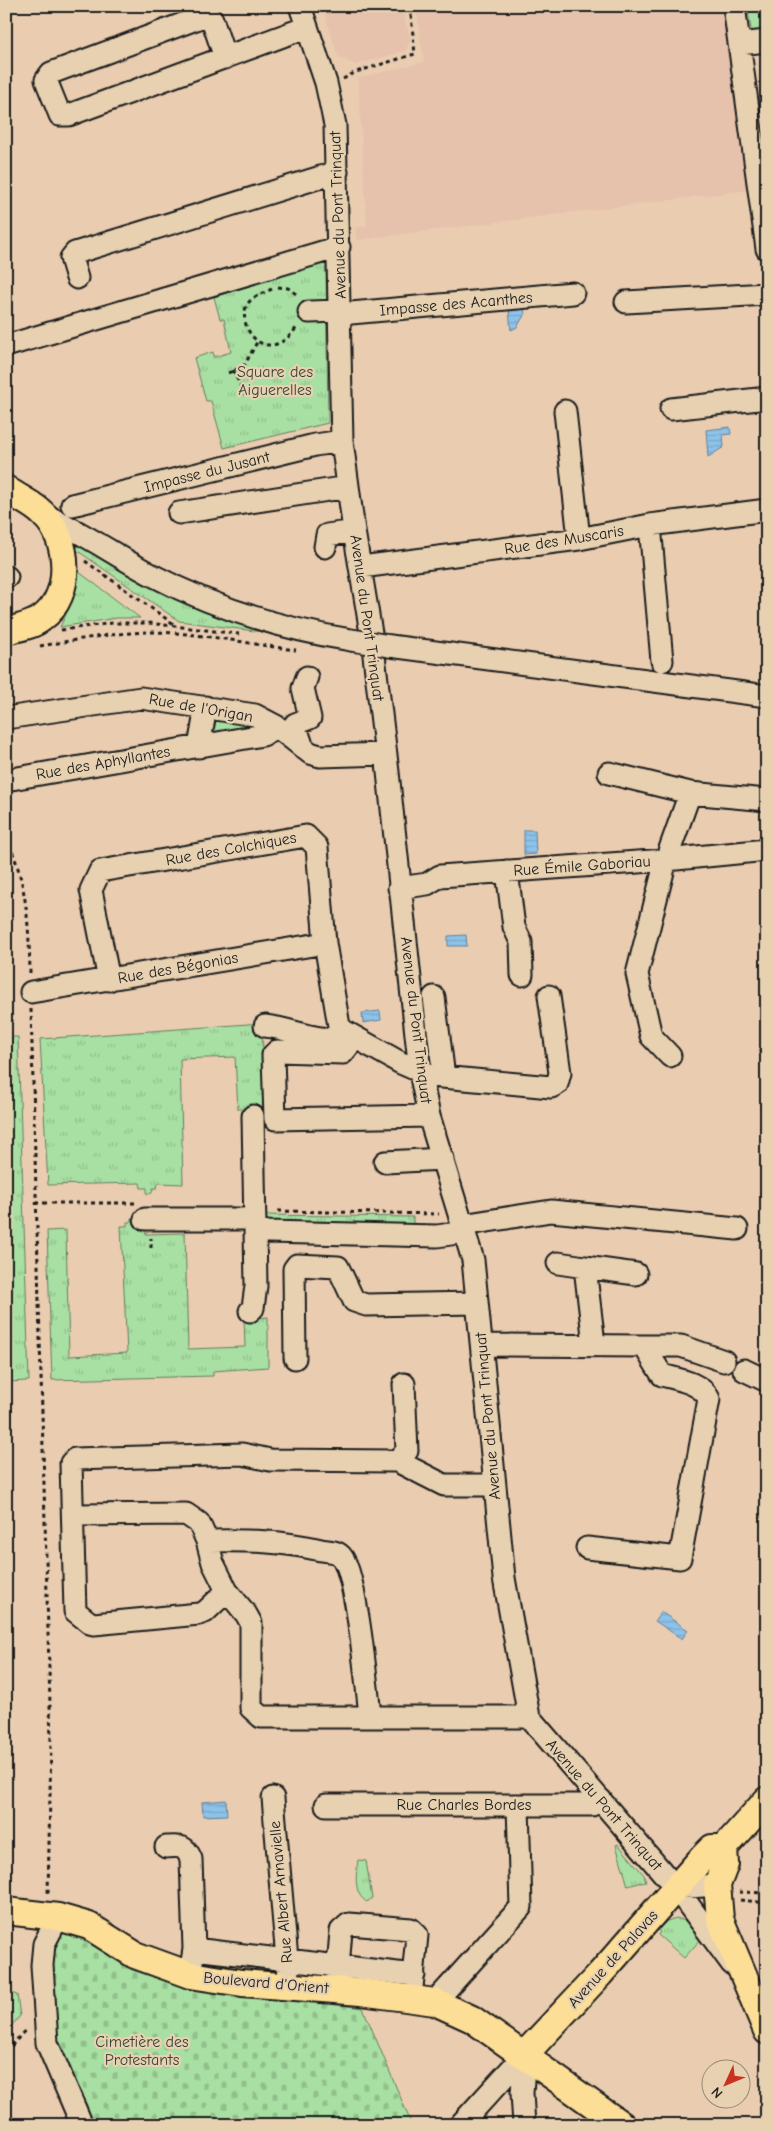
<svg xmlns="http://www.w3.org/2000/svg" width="773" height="2131" viewBox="0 0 773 2131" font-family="'Comic Neue',sans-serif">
  <defs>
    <pattern id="grass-tufts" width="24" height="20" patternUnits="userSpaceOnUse" patternTransform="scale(1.25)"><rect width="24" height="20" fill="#a8dfa2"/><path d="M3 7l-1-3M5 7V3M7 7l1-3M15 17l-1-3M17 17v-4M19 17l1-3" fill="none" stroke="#90bf8b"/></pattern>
    <pattern id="cemetery-stones" width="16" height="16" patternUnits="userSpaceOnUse" patternTransform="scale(1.25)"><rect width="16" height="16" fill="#a8dfa2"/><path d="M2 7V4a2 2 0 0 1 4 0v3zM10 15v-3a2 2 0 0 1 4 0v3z" fill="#90bf8b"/></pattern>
    <pattern id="water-rules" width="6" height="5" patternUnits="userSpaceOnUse" patternTransform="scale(1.25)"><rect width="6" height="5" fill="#8dc2ea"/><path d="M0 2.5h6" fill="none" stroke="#79a6c8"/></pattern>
  </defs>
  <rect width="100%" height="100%" fill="#eacdb1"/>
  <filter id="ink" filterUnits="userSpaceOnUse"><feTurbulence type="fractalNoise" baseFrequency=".02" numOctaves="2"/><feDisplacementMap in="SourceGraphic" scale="10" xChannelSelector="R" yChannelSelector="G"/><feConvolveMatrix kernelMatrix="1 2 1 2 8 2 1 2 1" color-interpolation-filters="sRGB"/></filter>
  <g filter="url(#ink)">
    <!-- built -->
    <path fill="#e6c1ac" d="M322 6H401L411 40 405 51 355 65 338 56Z
      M416 6H724L749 190 357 240 355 228 367 226 358 78 424 62Z"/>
    <!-- grass -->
    <path fill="url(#grass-tufts)" stroke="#627e5f" d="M747 6H767V32L752 35Z
      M326 261 328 423 224 448 211 401H206L194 358 213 352 214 357 231 352 224 319H220L214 297Z
      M68 533 308 638 179 621 72 547Z
      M79 572 140 618H117L60 627 73 599Z
      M211 719 245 725V732L210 738Z
      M262 1023 265 1109H238L235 1057 180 1059 183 1184 158 1183 157 1188H153L152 1193 147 1194V1188H141L140 1183 48 1185 40 1039Z
      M9 1037H18L29 1381 6 1382V1040Z
      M260 1215 413 1217V1225L261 1222Z
      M131 1218H134V1223H139V1228H145L146 1234 185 1233 188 1349 245 1347 244 1319 268 1317V1367L213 1371V1376L52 1380 47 1231 66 1230 69 1356 127 1353 121 1226H127V1222H131Z
      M618 1844 644 1875 646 1881 628 1886 616 1845Z
      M358 1860 366 1861 372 1898 367 1902C353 1894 356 1875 358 1860Z
      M676 1918 686 1921 702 1938 684 1958 658 1935 660 1932 658 1930 667 1921Z
      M6 1991 17 1995 20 2016 6 2032Z"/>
    <!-- cemetery -->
    <path fill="url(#cemetery-stones)" stroke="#627e5f" d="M62 1930 76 1931 132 1970 173 1983 363 2008 412 2125H93L59 2047 51 1953Z"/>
    <!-- water -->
    <path fill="url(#water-rules)" stroke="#608098" d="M524 309 525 314 517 327 511 330 509 311Z
      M730 427 731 434 723 435 724 447 708 457 706 430Z
      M524 830H535L536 854 524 855Z
      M466 935 467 946H448V936Z
      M380 1011 381 1020 363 1023 362 1013Z
      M661 1612 688 1630 682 1639 655 1621Z
      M226 1800 227 1815 203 1816 202 1802Z"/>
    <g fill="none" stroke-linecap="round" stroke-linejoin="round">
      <defs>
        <path id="minor" d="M300 6 326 83 335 125 342 441 354 531 372 639 388 772 420 1072 429 1116 473 1260 504 1578 529 1717 676 1888 732 1964
          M734 6 767 249
          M739 44 767 41
          M225 58 212 19 204 16 51 73 46 80 60 115H69L307 27
          M77 278 71 258 75 253 337 172
          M626 302 767 294
          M309 312 340 311
          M340 314 573 293
          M6 346 339 247
          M671 409 767 398
          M565 411 579 539
          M72 505 315 445 342 441
          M179 513 348 487
          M45 515C82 532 115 555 152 575 213 607 283 629 351 640
          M650 525 662 661
          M325 547 327 535 354 531
          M361 567 579 539 650 525 767 510
          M6 577H7
          M390 646 767 696
          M6 718 141 698 255 715 276 726 310 753 320 756 386 754
          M199 747 206 707
          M303 748 295 724 310 718 303 688 307 677
          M609 773 690 793 767 800
          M6 780 263 735 276 726
          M507 871 514 927 521 942 522 975
          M399 888 427 884 440 876 666 860 767 850
          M109 980 91 890 100 871 306 836 317 847 325 943 339 1026 344 1031 401 1063 431 1076 551 1087 557 1084 560 1073 549 996
          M31 992 325 943
          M434 997 444 1077
          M265 1026C293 1029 315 1042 342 1038
          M355 1038 343 1053 277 1051 273 1055 275 1119 429 1116
          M670 1056 651 1036 637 974 666 860 690 793
          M385 1162 443 1159
          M145 1219H255
          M462 1225 551 1211 737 1229
          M256 1229 267 1232 437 1236 465 1232
          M558 1263 585 1267
          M250 1311 253 1308 256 1286 253 1116
          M594 1344 585 1267 636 1274
          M483 1345 644 1346 662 1375C677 1379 702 1383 709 1399L680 1558 587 1548
          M644 1346H681L724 1361
          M295 1358 294 1269 297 1265 338 1267 354 1301 366 1305 477 1303
          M744 1370 767 1381
          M397 1461 407 1451 404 1384
          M74 1515 186 1514 199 1523 207 1541 213 1563 227 1591 246 1614 251 1623V1708L261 1717H529
          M207 1541C247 1540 283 1541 321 1550 327 1551 336 1551 340 1555 356 1567 367 1689 370 1715
          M227 1591 205 1612 199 1614 94 1624 90 1623 75 1611 71 1463 75 1459 242 1454 270 1460 397 1461 444 1485H494
          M273 1798 288 1971
          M326 1805H592L601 1800
          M166 1847C180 1846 185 1845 191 1859L194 1949
          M676 1888 717 1885
          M58 1917 44 1944 42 1965 47 2043 82 2125
          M190 1975 194 1949 414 1975
          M337 1980 341 1931 349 1924 411 1929 417 1935 412 1988
          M435 2002 521 1907 518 1806
          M460 2125 525 2054
          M524 2125 522 2093 525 2054"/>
        <path id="major" d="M6 489C18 498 34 504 44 515 70 539 73 596 42 618 32 626 18 628 6 631
          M724 1848 725 1864 717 1885 720 1919 767 2031
          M6 1911 58 1917 89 1926 135 1955 190 1975 242 1983 361 1992 435 2002 472 2019 622 2125
          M525 2054 600 1974 703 1857 712 1848H724L767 1800"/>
      </defs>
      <!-- minor casing -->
      <use href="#minor" stroke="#1c1c1c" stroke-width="25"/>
      <!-- major casing -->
      <use href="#major" stroke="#1c1c1c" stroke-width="30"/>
      <!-- path -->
      <path stroke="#1c1c1c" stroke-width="3" stroke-dasharray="4 4" stroke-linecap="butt" d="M343 79 356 72 415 54 410 6
        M278 287 288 288 299 296
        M272 289C265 292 257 295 251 300 230 319 264 373 297 327
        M233 370 245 395
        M228 373 244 366 257 342
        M85 561 175 625
        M61 630 113 623H149L239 634
        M40 646C76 640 112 633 149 632 198 632 248 644 296 650
        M6 837C27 880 29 926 30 973
        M31 1009 51 1742 48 1895
        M35 1203H135
        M278 1211 439 1214
        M151 1248V1238
        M739 1892 767 1893
        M740 1900 767 1903
        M6 2052 27 2028"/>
      <!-- minor -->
      <use href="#minor" stroke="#e7d1b1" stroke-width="21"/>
      <!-- major -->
      <use href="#major" stroke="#fcde96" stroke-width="26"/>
      <defs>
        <path id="minor-bridge" d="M351 640 390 646"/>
      </defs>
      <!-- minor-bridge casing -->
      <use href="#minor-bridge" stroke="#1c1c1c" stroke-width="25" stroke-linecap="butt"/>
      <!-- minor-bridge -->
      <use href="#minor-bridge" stroke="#e7d1b1" stroke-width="21"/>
    </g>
  </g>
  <g text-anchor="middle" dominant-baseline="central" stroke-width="4.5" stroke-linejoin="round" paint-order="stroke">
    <!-- street labels -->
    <g font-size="16" fill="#1c1c1c" stroke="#e7d1b1">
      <text transform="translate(338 215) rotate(-92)">Avenue du Pont Trinquat</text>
      <text transform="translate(456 304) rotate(-5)">Impasse des Acanthes</text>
      <text transform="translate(207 472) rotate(-14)">Impasse du Jusant</text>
      <text transform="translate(564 540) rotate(-9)">Rue des Muscaris</text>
      <text transform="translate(367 618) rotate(82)">Avenue du Pont Trinquat</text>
      <text transform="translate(201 708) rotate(10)">Rue de l'Origan</text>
      <text transform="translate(103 763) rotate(-10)">Rue des Aphyllantes</text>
      <text transform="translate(231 849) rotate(-10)">Rue des Colchiques</text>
      <text transform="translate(582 866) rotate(-4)">Rue Émile Gaboriau</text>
      <text transform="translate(178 968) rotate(-10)">Rue des Bégonias</text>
      <text transform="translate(416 1020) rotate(83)">Avenue du Pont Trinquat</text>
      <text transform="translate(488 1416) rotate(-95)">Avenue du Pont Trinquat</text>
      <text x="464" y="1805">Rue Charles Bordes</text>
      <text transform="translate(604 1805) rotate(49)">Avenue du Pont Trinquat</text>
      <text transform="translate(281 1892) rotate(-95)">Rue Albert Arnavielle</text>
      <text transform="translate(613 1959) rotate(-48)">Avenue de Palavas</text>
      <text transform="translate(266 1983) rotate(5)">Boulevard d'Orient</text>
    </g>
    <!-- park labels -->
    <g font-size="16" fill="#384337" stroke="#e7d1b1">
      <text x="275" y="372">Square des<tspan x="275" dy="18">Aiguerelles</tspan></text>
      <text x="142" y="2042">Cimetière des<tspan x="142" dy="18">Protestants</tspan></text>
    </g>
  </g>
  <!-- margin -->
  <rect width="773" height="2131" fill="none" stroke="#e7d1b1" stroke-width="25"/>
  <rect x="12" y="12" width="748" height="2106" fill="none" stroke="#1c1c1c" stroke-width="2" filter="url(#ink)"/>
  <!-- north arrow -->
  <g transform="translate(726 2084) rotate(226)"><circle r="24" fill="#e7d1b1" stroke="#968975"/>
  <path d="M0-4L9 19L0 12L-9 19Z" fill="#c8321e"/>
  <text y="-8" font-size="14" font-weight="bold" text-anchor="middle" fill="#1c1c1c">N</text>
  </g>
</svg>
